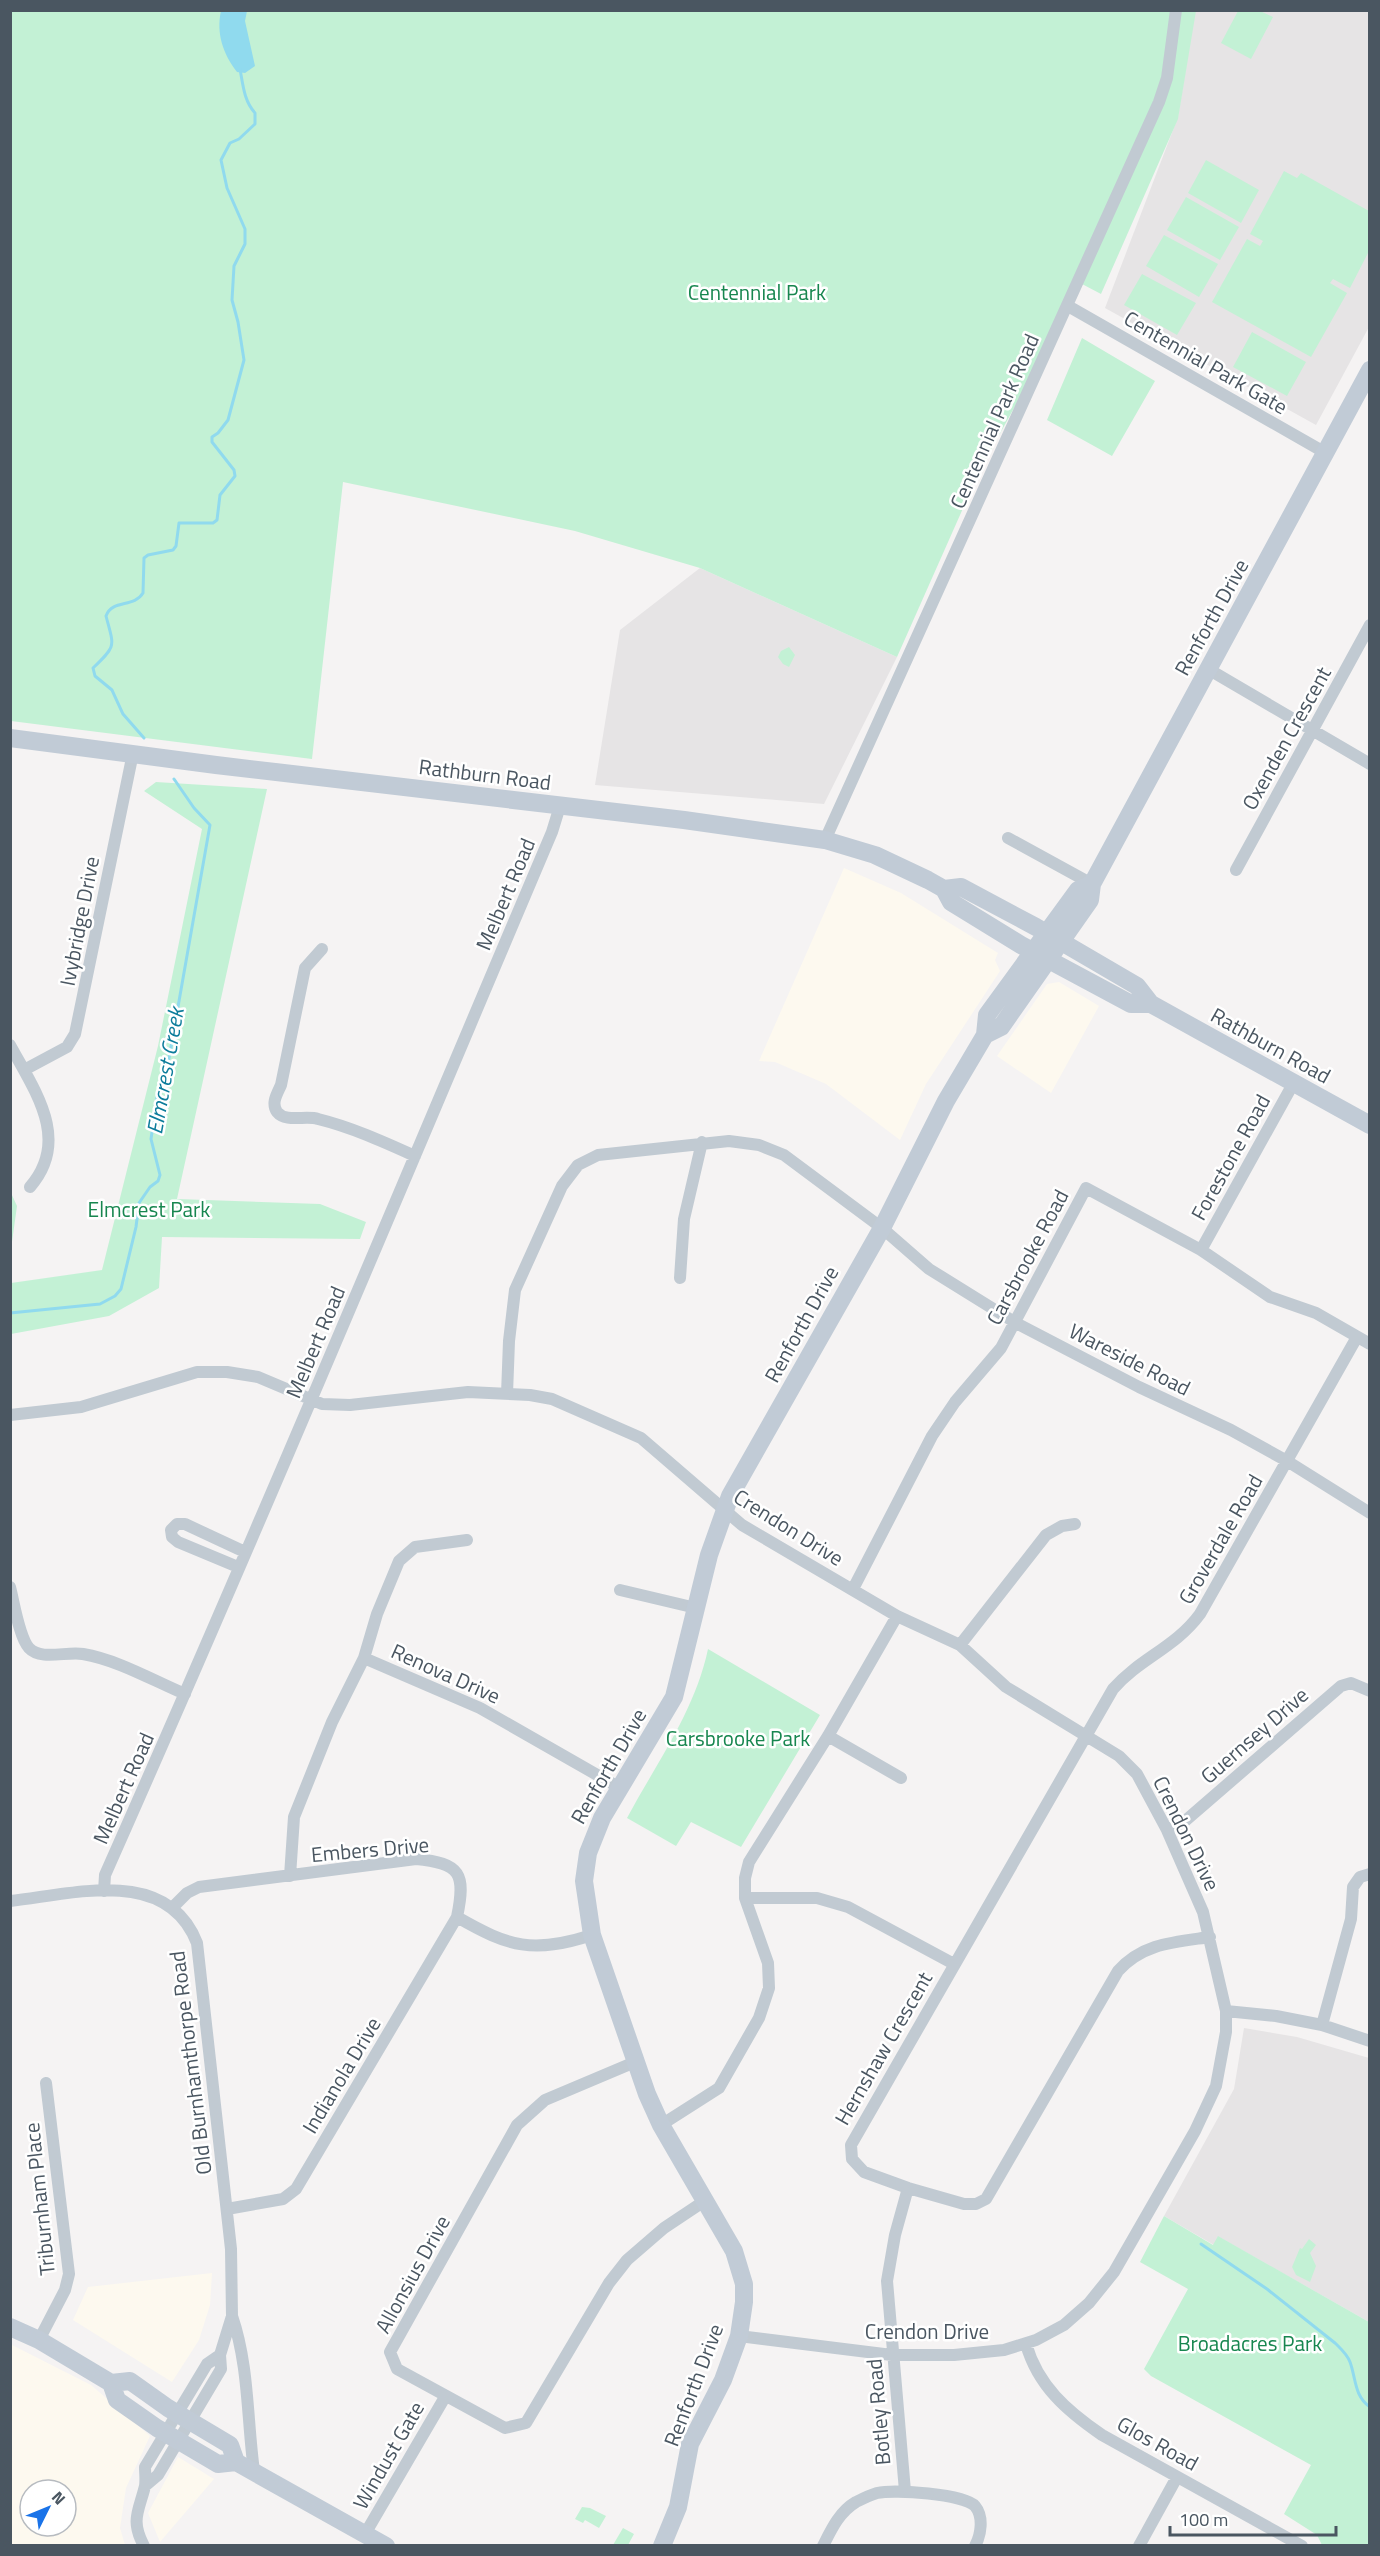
<svg xmlns="http://www.w3.org/2000/svg" width="1380" height="2556" viewBox="0 0 1380 2556" font-family="'Titillium Web',sans-serif">
  <rect width="100%" height="100%" fill="#f5f3f3"/>
  <!-- commercial -->
  <path fill="#fdf9ef" fill-rule="evenodd" d="M844 868 901 893 998 953 995 960 1000 971 926 1084 900 1140 826 1084 775 1062 759 1061Z
    M1059 982 1099 1006 1051 1093 997 1056 1047 984Z
    M212 2273 210 2305 199 2340 172 2382 73 2320 88 2287Z
    M10 2344 91 2385 150 2436 126 2488 120 2528 125 2545H11ZM30 2490H66V2526H30Z
    M178 2457 214 2479 160 2542 148 2513Z"/>
  <!-- education -->
  <path fill="#e6e4e5" d="M1195 11H1369V327L1316 425 1105 308 1178 117Z
    M700 568 897 657 824 804 595 785 620 630Z
    M1244 2028 1297 2037 1369 2058V2322L1219 2237 1214 2245 1164 2216 1234 2089Z"/>
  <!-- green -->
  <path fill="#c3f1d5" d="M11 11H1196L1178 119 1101 294 1082 284 980 470 897 657 700 568 575 531 343 482 312 759 11 721Z
    M1238 11H1260L1273 17 1251 59 1221 43Z
    M1206 160 1259 190 1241 223 1188 193Z
    M1284 171 1297 178 1301 173 1369 211V251L1350 288 1333 279 1330 283 1347 293 1311 357 1212 302 1247 239 1260 246 1263 241 1250 234Z
    M1186 197 1239 227 1220 260 1167 230Z
    M1164 235 1218 264 1199 297 1146 266Z
    M1142 274 1196 303 1177 335 1124 305Z
    M1252 332 1306 362 1287 396 1233 367Z
    M1082 338 1155 381 1112 456 1047 420Z
    M789 647 795 655 789 667 783 664 778 657 781 651Z
    M156 782 267 789 177 1199 320 1204 366 1222 360 1239 162 1237 159 1288 109 1316 11 1334V1283L102 1270 158 1046 202 829 144 791Z
    M11 1193 17 1206 11 1249 10 1193Z
    M708 1649 820 1715 741 1847 691 1822 676 1846 627 1818C657 1762 695 1711 708 1649Z
    M1164 2216 1213 2245 1218 2236 1369 2322V2545H1322L1317 2535 1284 2514 1311 2465 1151 2376 1144 2369 1188 2289 1140 2262Z
    M1309 2239 1316 2245 1310 2253 1316 2266 1310 2282 1296 2275 1292 2267 1300 2248 1302 2249Z
    M582 2507 590 2508 606 2516 599 2528 585 2520 583 2523 575 2519Z
    M623 2528 634 2534 628 2545H613Z"/>
  <!-- water -->
  <path fill="#90daee" d="M221 11H247L245 21 255 66 245 73 237 72C223 54 216 33 221 11Z"/>
  <g fill="none" stroke-linecap="round" stroke-linejoin="round">
    <!-- stream -->
    <path stroke="#90daee" stroke-width="3" d="M144 738 123 714 112 690 95 676 93 668C117 645 114 647 106 616 112 599 134 608 143 593L144 558 148 555 173 550 176 546 179 523H213L217 520 220 495 235 476 234 470 212 442V437L218 433 228 420 244 360 238 322 232 300 234 266 245 244V229L227 188 221 160 230 143 239 139 255 124V113C244 101 243 85 240 69
      M10 1313 100 1304 115 1296 121 1289 136 1227 139 1203 150 1187 158 1181 160 1175 151 1139 157 1097 169 1058 210 825 194 808 174 779
      M1201 2244 1267 2289 1335 2343C1341 2349 1347 2354 1350 2362 1356 2378 1354 2396 1370 2407"/>
    <!-- street -->
    <path stroke="#c1cad2" stroke-width="12" d="M1068 306 1324 452
      M1208 669 1370 764
      M1008 838 1092 884
      M825 840 1159 102 1167 78 1176 10
      M1236 870 1370 625
      M322 949 305 968 281 1085C277 1094 271 1103 277 1112 286 1123 306 1115 318 1119 351 1127 384 1142 415 1156
      M10 1045C35 1091 71 1140 30 1187
      M24 1070 67 1047 75 1034 133 753
      M1201 1250 1293 1084
      M680 1278 684 1219 702 1142
      M507 1394 509 1341 515 1290 562 1186 578 1165 598 1155 729 1141 759 1145 784 1155 882 1228 929 1269 1016 1323 1139 1387 1231 1430 1287 1461 1370 1513
      M10 1415 81 1407 197 1372H227L258 1377 322 1404 350 1405 468 1392 530 1395 552 1399 641 1438 742 1525 897 1616 960 1645 1006 1687 1119 1756 1137 1774 1167 1830 1203 1912 1226 2011V2032L1216 2086 1195 2131 1114 2272 1089 2303 1064 2325 1036 2340 1004 2350 954 2355H892L739 2336
      M238 1567 178 1542 172 1537 171 1530 177 1524H185L245 1552
      M10 1587C14 1602 19 1637 29 1648 41 1661 67 1651 83 1654 118 1660 152 1680 185 1694
      M853 1589 932 1436 955 1402 1001 1348 1086 1188 1201 1250 1270 1297 1316 1313 1370 1344
      M620 1590 696 1608
      M960 1645 1046 1535 1062 1526 1075 1524
      M364 1658 480 1708 620 1788
      M828 1736 901 1778
      M1167 1830 1185 1821 1341 1686 1351 1683 1370 1691
      M290 1876 294 1817 332 1722 364 1658 377 1614 399 1561 415 1547 467 1540
      M104 1891 105 1875C258 1530 404 1181 552 832L560 806
      M745 1898H817L848 1907 954 1964
      M10 1901C74 1894 167 1866 197 1943L231 2249 232 2316 220 2355 221 2369 158 2475 145 2486
      M173 1907 187 1893 199 1887 416 1859C461 1863 466 1874 457 1917L296 2189 283 2199 227 2209
      M457 1917C509 1947 533 1954 592 1935
      M1210 1937C1175 1942 1143 1943 1118 1971L986 2199 976 2204H964L908 2188 864 2172 852 2159 851 2145 1113 1689C1140 1658 1175 1648 1200 1614L1357 1337
      M1226 2011 1276 2016 1322 2025 1370 2041
      M1322 2025 1351 1919 1353 1887 1360 1877 1370 1874
      M635 2062 545 2100 517 2125 390 2352 397 2369 505 2428 526 2423 609 2283 627 2260 664 2228 706 2200
      M661 2125 719 2088 759 2018 769 1988 768 1963 745 1898V1878L749 1862 828 1736 897 1616
      M232 2316C249 2365 247 2420 254 2471
      M39 2340 65 2290 69 2274 46 2083
      M1026 2344C1038 2386 1067 2411 1102 2435L1302 2546
      M905 2491 887 2281 895 2235 908 2188
      M365 2534 445 2397
      M144 2546C130 2520 139 2511 145 2486 146 2480 145 2473 145 2467L207 2364 220 2355
      M823 2546C831 2530 839 2512 856 2502 862 2499 870 2495 877 2493 894 2489 964 2494 975 2506 984 2517 981 2535 975 2546
      M1139 2546 1177 2477"/>
    <!-- secondary -->
    <path stroke="#c1cbd6" stroke-width="18" d="M10 738 216 765 684 820 825 840 875 855 928 880 944 889 951 902 1021 945 1131 1004H1151
      M944 889 961 887 1036 927 1137 986 1151 1004 1370 1125
      M985 1035 1001 1027 1090 900 1092 884 1370 370
      M10 2327 39 2340 111 2383 130 2381 168 2408 230 2445 236 2462
      M111 2383 117 2400 157 2428 218 2464 236 2462 386 2546
      M662 2546 678 2507 690 2444 723 2380 739 2336 744 2302V2284L734 2251 661 2125 647 2094 592 1935 584 1881 588 1853 602 1818 674 1697 709 1555 730 1496 882 1228 946 1101 985 1035 987 1015 1078 890 1092 884"/>
  </g>
  <g text-anchor="middle" dominant-baseline="central" stroke-width="5" stroke-linejoin="round" paint-order="stroke">
    <!-- park labels -->
    <g font-size="21" fill="#17864f" stroke="#fff">
      <text x="757" y="292">Centennial Park</text>
      <text x="149" y="1209">Elmcrest Park</text>
      <text x="738" y="1738">Carsbrooke Park</text>
      <text x="1250" y="2343">Broadacres Park</text>
    </g>
    <!-- street labels -->
    <g font-size="21" fill="#4a5661" stroke="#fff">
      <text transform="translate(1206 362) rotate(30)">Centennial Park Gate</text>
      <text transform="translate(994 421) rotate(-66)">Centennial Park Road</text>
      <text transform="translate(1211 617) rotate(-61)">Renforth Drive</text>
      <text transform="translate(1286 738) rotate(-61)">Oxenden Crescent</text>
      <text transform="translate(485 774) rotate(7)">Rathburn Road</text>
      <text transform="translate(505 894) rotate(-67)">Melbert Road</text>
      <text transform="translate(79 921) rotate(-79)">Ivybridge Drive</text>
      <text transform="translate(1271 1045) rotate(29)">Rathburn Road</text>
      <text transform="translate(1230 1157) rotate(-61)">Forestone Road</text>
      <text transform="translate(1027 1257) rotate(-62)">Carsbrooke Road</text>
      <text transform="translate(801 1324) rotate(-61)">Renforth Drive</text>
      <text transform="translate(315 1342) rotate(-67)">Melbert Road</text>
      <text transform="translate(1130 1359) rotate(27)">Wareside Road</text>
      <text transform="translate(789 1527) rotate(32)">Crendon Drive</text>
      <text transform="translate(1220 1539) rotate(-60)">Groverdale Road</text>
      <text transform="translate(446 1673) rotate(24)">Renova Drive</text>
      <text transform="translate(1254 1735) rotate(-41)">Guernsey Drive</text>
      <text transform="translate(608 1766) rotate(-60)">Renforth Drive</text>
      <text transform="translate(123 1788) rotate(-66)">Melbert Road</text>
      <text transform="translate(1187 1833) rotate(64)">Crendon Drive</text>
      <text transform="translate(370 1849) rotate(-5)">Embers Drive</text>
      <text transform="translate(883 2048) rotate(-60)">Hernshaw Crescent</text>
      <text transform="translate(190 2063) rotate(-97)">Old Burnhamthorpe Road</text>
      <text transform="translate(341 2075) rotate(-59)">Indianola Drive</text>
      <text transform="translate(39 2199) rotate(-96)">Triburnham Place</text>
      <text transform="translate(412 2274) rotate(-61)">Allonsius Drive</text>
      <text x="927" y="2331">Crendon Drive</text>
      <text transform="translate(693 2385) rotate(-69)">Renforth Drive</text>
      <text transform="translate(878 2412) rotate(-95)">Botley Road</text>
      <text transform="translate(1158 2443) rotate(29)">Glos Road</text>
      <text transform="translate(388 2455) rotate(-60)">Windust Gate</text>
    </g>
    <!-- water labels -->
    <g font-size="22" font-style="italic" fill="#0c7c9b" stroke="#fff">
      <text transform="translate(165 1071) rotate(-80)">Elmcrest Creek</text>
    </g>
  </g>
  <!-- border -->
  <rect width="1380" height="2556" fill="none" stroke="#4a5661" stroke-width="24"/>
  <!-- north arrow -->
  <g transform="translate(48 2508) rotate(47)"><circle r="28" fill="#ffffff" stroke="#b7bbc0" stroke-width="1.5"/>
  <path d="M0-4.5L10 22L0 15L-10 22Z" fill="#1a73e8"/>
  <text y="-9" font-size="16" font-weight="bold" text-anchor="middle" fill="#4a5661">N</text>
  </g>
  <!-- scale -->
  <path d="M1170 2526v9h166v-9" fill="none" stroke="#4a5661" stroke-width="3"/>
  <text x="1179" y="2526" font-size="18" fill="#4a5661" stroke="#ffffff" stroke-width="4.5" paint-order="stroke">100 m</text>
</svg>
